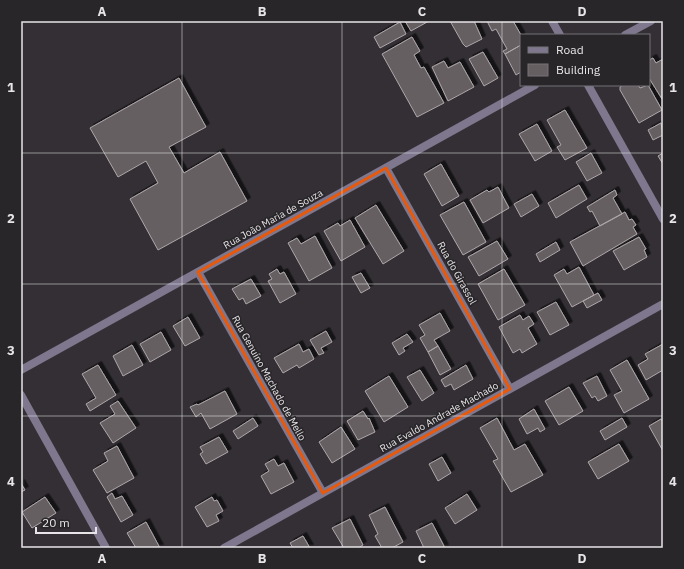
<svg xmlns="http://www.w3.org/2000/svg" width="684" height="569" viewBox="0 0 684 569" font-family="'IBM Plex Sans',sans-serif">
  <defs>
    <filter id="shadow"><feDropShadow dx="3.5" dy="-3.5" stdDeviation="0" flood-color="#0009"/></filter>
  </defs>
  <rect width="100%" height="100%" fill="#332f34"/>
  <!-- building -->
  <path fill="#665f62" stroke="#aea7aa" filter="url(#shadow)" d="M405 21H429L411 31Z
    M450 21H474L482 39 466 47 463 44Z
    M487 21H513L521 35V45L505 54 503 51 507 49 496 29 492 31Z
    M400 22 406 34 380 48 374 37Z
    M412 37 420 51 414 55 421 68 424 67 444 103 417 117 382 54Z
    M521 45V72L516 75 505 54Z
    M483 52 498 78 484 86 469 59Z
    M653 58 656 63 663 59 662 99 649 78V60Z
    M444 61 448 68 460 62 474 87 448 101 432 67Z
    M179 78 206 127 169 147 184 173 220 152 247 201 158 250 130 199 158 183 146 161 118 177 90 128Z
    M623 85H638L640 88 648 85 662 110 639 123 620 90V87Z
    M565 110 587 148 565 160 557 147 561 145 547 120Z
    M661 123 663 135 653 140 648 130Z
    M537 124 552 151 535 161 519 134Z
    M591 153 602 173 587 181 576 162Z
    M663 153V164L658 156Z
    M441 164 459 196 442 206 424 174Z
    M579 185 587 199 556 218 548 203Z
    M498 187 509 208 483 223 470 200 487 190 489 192Z
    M615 190 617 195 613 198 622 214 600 226 592 211 590 212 587 207Z
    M532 194 539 206 521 217 514 204Z
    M464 202 486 242 463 255 440 215Z
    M376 205 404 251 383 264 355 218Z
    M625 212 629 220 632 219 636 225 633 227 637 234 583 266 570 242Z
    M350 220 365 247 341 261 324 231 338 223 340 226Z
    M315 236 332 268 309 281 288 243 297 238 301 244Z
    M639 237 646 249 644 250 647 257 624 270 613 251Z
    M497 241 508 259 479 276 468 257Z
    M556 242 560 250 540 262 536 254Z
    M579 267 594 295 572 307 554 275 564 269 567 274Z
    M277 269 280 274 284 272 296 294 280 303 268 281 272 279 269 274Z
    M504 269 525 305 498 320 478 284Z
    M361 273 370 288 361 293 352 277Z
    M251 279 261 296 246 304 243 298 239 300 232 289Z
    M598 293 602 300 587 308 583 301Z
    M556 302 569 325 550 335 537 312Z
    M440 313 450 331 434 340 438 346 428 352 420 338 425 335 419 325Z
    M520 315 523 320 529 316 534 324 528 328 537 344 522 353 520 349 513 353 499 327Z
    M188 317 200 338 185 346 173 326Z
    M326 331 332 342 321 348 324 353 319 355 310 340Z
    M161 332 171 350 150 362 140 344Z
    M407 334 413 342 403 348 405 351 399 355 392 343Z
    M299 344 303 352 309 349 314 359 299 368 297 365 283 373 274 358Z
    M663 344V370L646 380 638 365 648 359 645 354Z
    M132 345 143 365 123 376 113 356Z
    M438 346 451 369 440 375 428 352Z
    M627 360 649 399 624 413 614 395 622 391 610 370Z
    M98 365 116 395 90 411 86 404 96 398 82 374Z
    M466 365 473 379 454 390 451 384 445 387 441 380Z
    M420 370 434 393 422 401 407 377Z
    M389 376 408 407 384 422 365 391Z
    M597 376 607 396 598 401 595 396 592 398 583 383Z
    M569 387 583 411 559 425 545 401Z
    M225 391 237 414 210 429 201 413 196 417 190 407 197 404 198 405Z
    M118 401 136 428 113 443 100 423 115 414 110 406Z
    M534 409 545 429 540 432 538 428 527 434 519 419Z
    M363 411 368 419 369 418 375 432 358 440 347 421Z
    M253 418 258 426 238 439 233 431Z
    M497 418 514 450 525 444 543 475 511 492 493 461 498 459 480 428Z
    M622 418 627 427 605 440 600 431Z
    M661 419 663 422V451L649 426Z
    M341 427 355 449 332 463 319 442Z
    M219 437 228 452 206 464 200 454 203 452 200 447Z
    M619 444 629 461 598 479 588 462Z
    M117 446 134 478 107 493 93 470 108 461 104 453Z
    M442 457 451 473 438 481 429 464Z
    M274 459 278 466 284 463 294 482 271 494 261 476 269 471 265 464Z
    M21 483 25 490 21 492Z
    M112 493 115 499 122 496 133 515 121 522 107 497Z
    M467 494 477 510 455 524 445 508Z
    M45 497 56 513 32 528 22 512Z
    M212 497 214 501 217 500 223 511 216 515 219 521 207 527 195 507Z
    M385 507 403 542 392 548H382L375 536 378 534 369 515Z
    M350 519 363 545 358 548H344L332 528Z
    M146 522 160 548H136L127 533Z
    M432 523 445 548H424L416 531Z
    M303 536 310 548H293L290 543Z"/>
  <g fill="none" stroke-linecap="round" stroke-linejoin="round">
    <!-- street -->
    <path stroke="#7e778e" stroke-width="8" d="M552 21 560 35
      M625 35 651 21
      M588 85 663 219
      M386 168 510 389
      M198 272 323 493
      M21 370 535 85
      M21 395 106 548
      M224 548 663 304"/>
  </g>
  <!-- marked area -->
  <path fill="none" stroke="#e8590c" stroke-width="3" stroke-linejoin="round" d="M386 168 510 389 323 493 198 272Z"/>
  <!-- grid -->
  <path fill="none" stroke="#e8e5e8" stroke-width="1" stroke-opacity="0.55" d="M182 21V548M342 21V548M502 21V548M21 153H663M21 284H663M21 416H663"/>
  <g text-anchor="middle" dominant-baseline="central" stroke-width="3" stroke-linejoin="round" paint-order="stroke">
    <!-- street labels -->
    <g font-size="10" fill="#e8e5e8" stroke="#29262a">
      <text transform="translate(273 219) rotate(-29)">Rua João Maria de Souza</text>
      <text transform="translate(457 273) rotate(61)">Rua do Girassol</text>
      <text transform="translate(269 378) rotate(61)">Rua Genuíno Machado de Mello</text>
      <text transform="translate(439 417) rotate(-29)">Rua Evaldo Andrade Machado</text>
    </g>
  </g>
  <!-- border -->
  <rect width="684" height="569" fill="none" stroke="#29262a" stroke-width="44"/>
  <!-- legend -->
  <rect x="520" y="34" width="130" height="52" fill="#29262a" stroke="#757276"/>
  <rect x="528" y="47" width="20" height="6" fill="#7e778e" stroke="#757276"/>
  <text x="556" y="54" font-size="12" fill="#e8e5e8">Road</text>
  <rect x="528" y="64" width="20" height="12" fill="#665f62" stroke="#757276"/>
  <text x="556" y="74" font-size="12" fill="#e8e5e8">Building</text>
  <!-- scale -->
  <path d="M36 527v6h60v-6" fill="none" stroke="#e8e5e8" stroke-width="2"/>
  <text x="42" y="527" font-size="12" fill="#e8e5e8" stroke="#29262a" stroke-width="3" paint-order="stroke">20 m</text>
  <rect x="22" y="22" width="640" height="525" fill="none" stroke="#e8e5e8" stroke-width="1.5"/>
  <g font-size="13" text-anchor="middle" font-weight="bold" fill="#e8e5e8">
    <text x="102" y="16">A</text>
    <text x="262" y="16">B</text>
    <text x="422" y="16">C</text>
    <text x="582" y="16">D</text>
    <text x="11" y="92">1</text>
    <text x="673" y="92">1</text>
    <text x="11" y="223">2</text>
    <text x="673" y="223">2</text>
    <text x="11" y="355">3</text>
    <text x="673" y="355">3</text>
    <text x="11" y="486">4</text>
    <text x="673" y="486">4</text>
    <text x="102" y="563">A</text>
    <text x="262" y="563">B</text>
    <text x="422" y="563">C</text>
    <text x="582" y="563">D</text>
  </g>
</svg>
